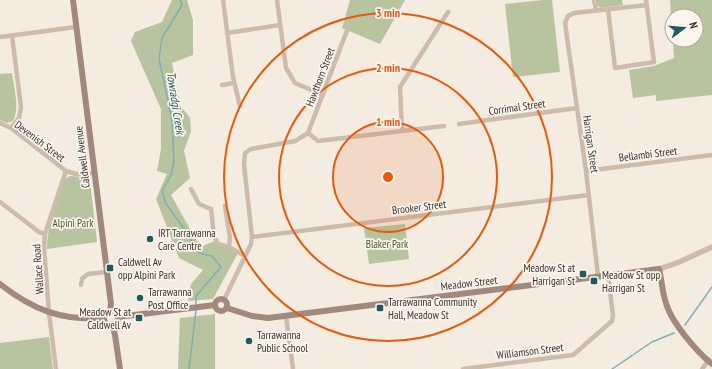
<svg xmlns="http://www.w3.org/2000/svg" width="712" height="369" viewBox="0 0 712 369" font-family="'PT Sans Narrow',sans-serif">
  <rect width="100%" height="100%" fill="#f4ebe1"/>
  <!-- green -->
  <path fill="#b8c4a0" d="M172 0H187L193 20V55L172 63 180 105 190 118 191 131 184 151 190 178 171 195 200 247 215 241 238 253 213 299 188 301 191 284 203 270 179 258 156 199 167 174 157 171 161 149V109L131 41 135 32 162 22Z
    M350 0H405L380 44 342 28Z
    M543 0H552L560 72 513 77 505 4Z
    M596 0H622L623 5 600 8 597 5Z
    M670 0H712V95L656 101V95L633 98 629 70 654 66 674 58 673 40H696V16H672V31Z
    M12 73C14 88 20 108 13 121L7 123 0 120V74Z
    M70 176 87 177 90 181 97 242 47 249C47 224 57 202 65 179Z
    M405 224 409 259 369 264 364 228Z
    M215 314V369H178L180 318Z
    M49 337 53 369H0V343Z"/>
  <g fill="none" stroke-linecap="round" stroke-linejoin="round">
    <!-- stream -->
    <path stroke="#7fb0b2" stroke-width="1.5" d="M180 0 182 5 162 38 159 59 172 120 174 161 171 175 162 191 166 204 185 230 199 253 212 256 221 267 196 296V304
      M685 325 712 287
      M189 369 196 310
      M612 369 652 342 674 333"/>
    <!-- minor -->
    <path stroke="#cdbbac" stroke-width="4.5" d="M223 0 233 77 240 106
      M277 0 286 68 295 83 323 95
      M594 0 596 10
      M608 9 615 68 654 62 646 0
      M227 33 280 25
      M0 37 76 27
      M222 85 234 83
      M0 123 11 128 66 171 76 174 94 173
      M459 124 577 108
      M11 128 19 118 21 107 12 36
      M402 130 400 87 448 12
      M308 133 348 28
      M586 171 712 155
      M191 189 199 204 211 209 214 236 218 244 229 247 245 256
      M0 202 39 232 45 234
      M225 206 230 238 229 247
      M252 237 589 195
      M598 276 586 171 565 23 568 16 574 13 647 5
      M81 285 82 279 88 274 106 272
      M224 300 251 244 252 237 244 165 245 153 251 149 295 141 308 133 318 141 444 126
      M286 316 293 369
      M56 369 49 313 44 247 45 234 66 171
      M463 369 573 355 612 321 613 315 608 275
      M702 369 708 361"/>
    <!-- tertiary -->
    <path stroke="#cdbbac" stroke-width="5.5" d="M659 269 677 263 712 247"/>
    <!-- secondary -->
    <path stroke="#a18a7d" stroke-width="6" d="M73 0 111 304 110 311
      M0 284C33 310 62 321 104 318
      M215 305a6 6 0 1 1 12 0a6 6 0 1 1-12 0Z
      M227 308 252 316 268 318 659 269C662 280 662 292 666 303 671 322 697 352 712 364
      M104 318a7 7 0 1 1 14 0a7 7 0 1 1-14 0Z
      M118 317 215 305
      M112 324 115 335 120 369"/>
  </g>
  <!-- distance rings -->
  <circle cx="388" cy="177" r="55" fill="#e8590c" fill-opacity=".12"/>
  <g fill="none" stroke="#e8590c" stroke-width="2">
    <circle cx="388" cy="177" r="55"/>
    <circle cx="388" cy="177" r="109"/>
    <circle cx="388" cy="177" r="164"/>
  </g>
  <!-- markers -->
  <g fill="#1f5a5e" stroke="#fbf5ee" stroke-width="1.5">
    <circle cx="150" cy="239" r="4"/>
    <rect x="106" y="264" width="8" height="8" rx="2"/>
    <rect x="579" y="270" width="8" height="8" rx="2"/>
    <rect x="590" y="277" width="8" height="8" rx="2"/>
    <circle cx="140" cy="298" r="4"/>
    <rect x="376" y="304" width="8" height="8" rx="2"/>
    <rect x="135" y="314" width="8" height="8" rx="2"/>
    <circle cx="249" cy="341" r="4"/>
  </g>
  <g text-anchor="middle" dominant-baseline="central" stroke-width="3.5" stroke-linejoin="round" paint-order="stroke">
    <!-- street labels -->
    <g font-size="11" fill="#3b302b" stroke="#fbf5ee">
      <text transform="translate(320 77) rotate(-69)">Hawthorn Street</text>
      <text transform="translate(517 107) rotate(-8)">Corrimal Street</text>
      <text transform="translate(40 141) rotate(37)">Devenish Street</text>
      <text transform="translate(591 144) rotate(82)">Harrigan Street</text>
      <text transform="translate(648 154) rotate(-7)">Bellambi Street</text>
      <text transform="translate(82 157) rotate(-97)">Caldwell Avenue</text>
      <text transform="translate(419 207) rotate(-7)">Brooker Street</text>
      <text transform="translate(38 269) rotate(-94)">Wallace Road</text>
      <text transform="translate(469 283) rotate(-7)">Meadow Street</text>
      <text transform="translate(530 351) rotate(-7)">Williamson Street</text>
    </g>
    <!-- park labels -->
    <g font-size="11" fill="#4a5a2e" stroke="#fbf5ee">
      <text x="73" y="223">Alpini Park</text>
      <text x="387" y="244">Blaker Park</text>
    </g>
    <!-- poi labels -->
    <g font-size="11" fill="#3b302b" stroke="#fbf5ee" text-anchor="start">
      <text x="158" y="233">IRT Tarrawanna<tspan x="158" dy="13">Care Centre</tspan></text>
      <text x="118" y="262">Caldwell Av<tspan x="118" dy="13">opp Alpini Park</tspan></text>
      <text x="575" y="268" text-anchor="end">Meadow St at<tspan x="575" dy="13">Harrigan St</tspan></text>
      <text x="602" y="275">Meadow St opp<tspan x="602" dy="13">Harrigan St</tspan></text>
      <text x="148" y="292">Tarrawanna<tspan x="148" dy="13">Post Office</tspan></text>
      <text x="388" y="302">Tarrawanna Community<tspan x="388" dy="13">Hall, Meadow St</tspan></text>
      <text x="131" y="312" text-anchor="end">Meadow St at<tspan x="131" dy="13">Caldwell Av</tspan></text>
      <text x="257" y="335">Tarrawanna<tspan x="257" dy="13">Public School</tspan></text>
    </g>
    <!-- water labels -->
    <g font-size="12" font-style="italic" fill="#1f5a5e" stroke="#fbf5ee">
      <text transform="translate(176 103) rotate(81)">Towradgi Creek</text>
    </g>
  </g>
  <circle cx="388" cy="177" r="6" fill="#e8590c" stroke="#fbf5ee" stroke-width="2"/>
  <g font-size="12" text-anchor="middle" font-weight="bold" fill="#e8590c" stroke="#fbf5ee" stroke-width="3.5" stroke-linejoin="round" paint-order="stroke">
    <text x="388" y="17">3 min</text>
    <text x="388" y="72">2 min</text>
    <text x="388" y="126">1 min</text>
  </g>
  <!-- north arrow -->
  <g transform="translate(684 28) rotate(74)"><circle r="19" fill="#fbf5ee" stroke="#aea6a0"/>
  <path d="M0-3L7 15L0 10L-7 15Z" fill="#1f5a5e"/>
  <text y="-6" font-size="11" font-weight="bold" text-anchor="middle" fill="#3b302b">N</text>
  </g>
</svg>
